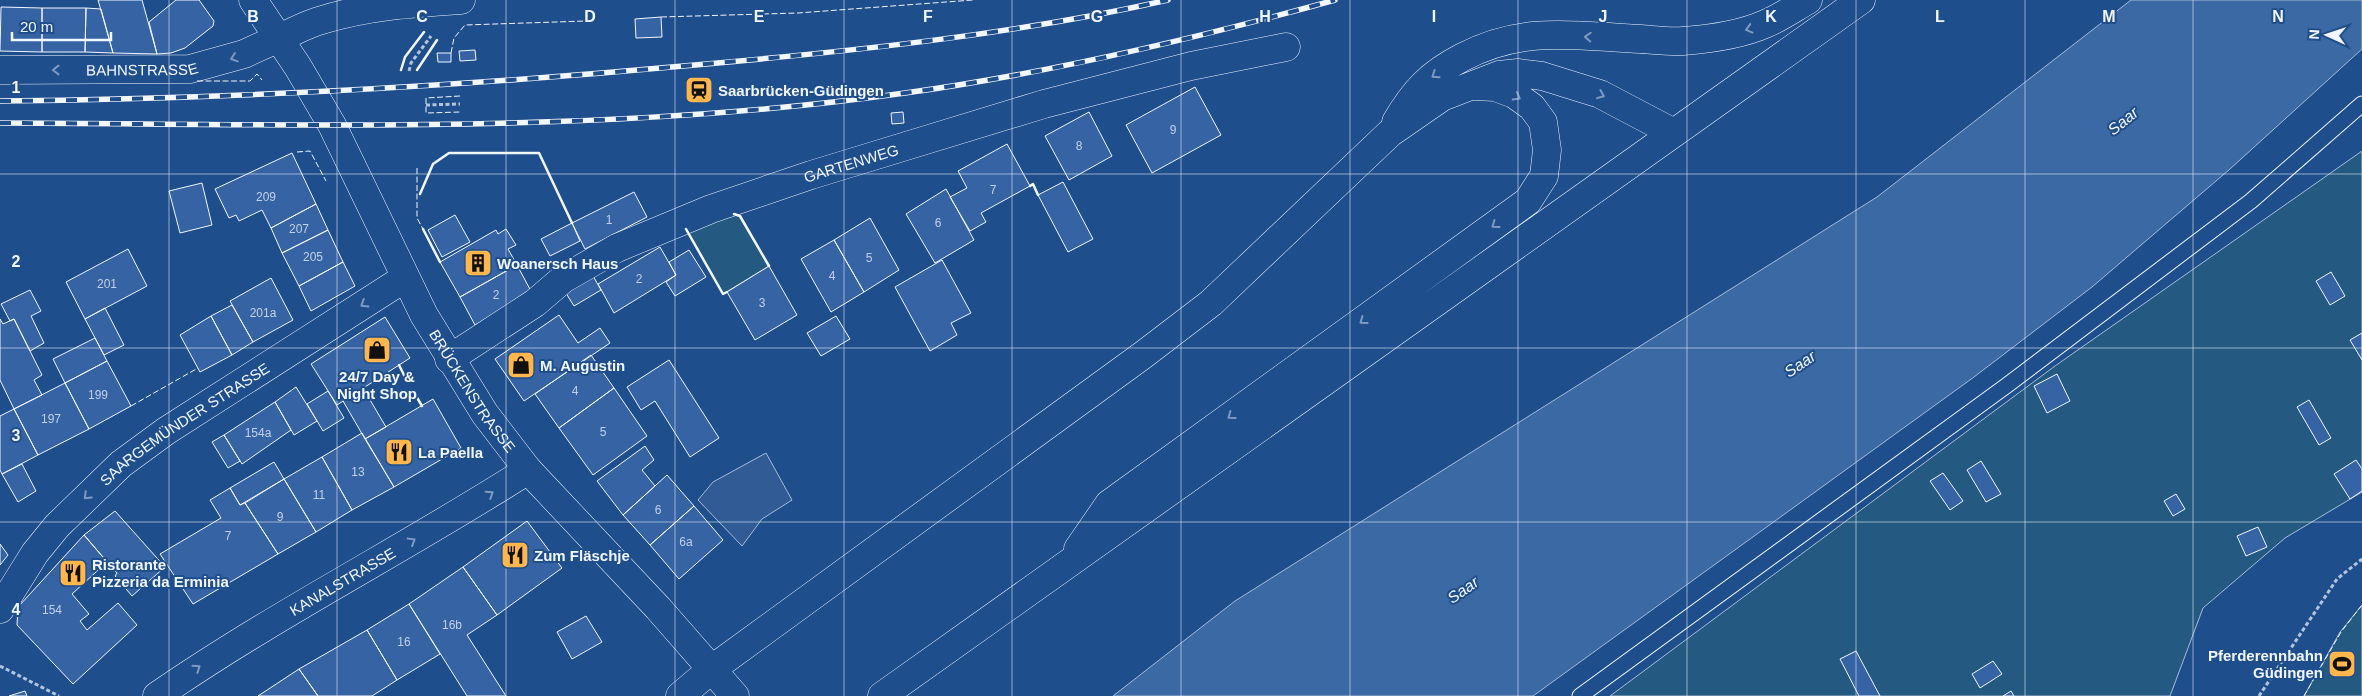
<svg xmlns="http://www.w3.org/2000/svg" width="2362" height="696" viewBox="0 0 2362 696" font-family="Arial,sans-serif">
  <rect width="100%" height="100%" fill="#1f4e8c"/>
  <!-- green -->
  <path fill="#245a82" stroke="#a8bbd7" d="M2362 151V492L2285 538 2203 608 2170 696H1610L2055 366Z
    M737 213 769 266 723 294 686 229Z
    M2362 605V696H2304L2340 632Z"/>
  <!-- parking -->
  <path fill="#305b95" stroke="#a8bbd7" d="M766 453 792 500 762 519 742 546 698 500 713 482Z"/>
  <!-- water -->
  <path fill="#3b69a3" stroke="#a8bbd7" d="M2131 0H2362V49L2230 169 2092 287 1974 377 1533 696H1113L1235 601 1877 197Z"/>
  <!-- building -->
  <path fill="#3563a3" stroke="#f2f6ff" d="M98 0H142L157 54 113 53Z
    M176 0H199L214 21 213 26 185 48 171 53 157 54 149 22Z
    M1 7 42 8V52L0 51Z
    M42 8H86L85 52H42Z
    M86 8 101 9 113 53 85 52Z
    M661 17 662 37 636 38 635 19Z
    M475 50 476 60 460 61 459 51Z
    M437 53H451V62H438Z
    M1195 87 1221 135 1152 173 1126 125Z
    M903 112 904 123 892 124 891 113Z
    M1089 112 1112 156 1069 180 1045 136Z
    M1007 144 1030 186 981 213 986 222 970 231 950 197 967 188 958 171Z
    M292 153 316 204 271 228 262 210 239 221 236 215 229 218 215 189Z
    M1063 182 1093 239 1068 252 1038 195Z
    M202 183 212 225 180 233 169 191Z
    M946 189 974 240 935 263 906 214Z
    M634 192 647 217 585 249 572 223Z
    M316 204 328 230 282 253 271 228Z
    M455 215 470 242 442 257 428 230Z
    M870 218 899 270 864 292 834 240Z
    M572 223 580 241 550 256 541 239Z
    M506 229 516 245 508 249 517 265 460 297 440 262 496 230 498 234Z
    M328 230 343 262 299 286 282 253Z
    M834 240 864 292 831 312 801 259Z
    M660 247 676 275 614 313 598 284Z
    M128 249 147 286 85 319 66 282Z
    M689 250 706 277 675 296 666 282 676 275 669 262Z
    M942 260 971 313 951 323 957 335 930 351 895 287Z
    M343 262 355 286 311 311 299 286Z
    M517 265 532 293 475 325 460 297Z
    M769 266 797 315 755 340 727 292Z
    M2331 272 2345 296 2330 305 2316 281Z
    M592 274 601 290 574 306 564 290Z
    M271 278 293 320 253 342 230 301Z
    M30 290 41 311 31 316 44 343 30 351 14 319 10 321 1 304Z
    M232 305 253 342 232 355 211 316Z
    M105 308 124 345 104 355 85 319Z
    M559 315 578 343 600 328 610 343 524 401 495 359Z
    M211 316 232 355 200 372 180 335Z
    M836 316 850 339 821 356 807 333Z
    M385 317 410 358 337 405 311 364Z
    M0 319 3 324 14 319 42 375 34 380 42 395 14 409 0 380Z
    M2362 333V360L2350 340Z
    M95 338 107 361 65 383 53 359Z
    M591 355 614 388 559 428 535 394Z
    M669 360 719 438 690 457 655 401 641 410 627 387Z
    M107 361 131 406 89 429 65 383Z
    M2057 374 2070 401 2047 413 2034 386Z
    M65 383 89 429 38 455 14 409Z
    M296 387 317 421 294 435 275 402Z
    M363 388 386 427 365 439 343 401Z
    M614 388 647 436 593 475 559 428Z
    M328 391 344 418 323 431 307 404Z
    M433 399 461 448 394 487 365 439Z
    M2309 400 2331 438 2319 445 2297 407Z
    M275 402 291 430 242 464 224 435Z
    M14 409 38 455 2 474 0 470V416Z
    M362 433 394 487 352 510 322 457Z
    M224 435 240 461 228 468 212 442Z
    M645 446 654 460 642 470 655 486 623 515 597 481Z
    M322 457 352 510 316 532 284 479Z
    M2356 460 2362 469V491L2350 499 2334 474Z
    M1981 461 2001 494 1986 502 1967 470Z
    M274 462 284 479 240 505 230 488Z
    M22 464 36 491 18 502 2 474Z
    M1943 473 1963 501 1950 510 1930 481Z
    M667 475 694 506 650 545 623 515Z
    M284 479 316 532 278 554 245 503Z
    M230 488 240 505 245 503 278 554 193 604 160 554 221 518 210 500Z
    M2176 494 2185 509 2173 516 2164 501Z
    M694 506 723 540 679 579 650 545Z
    M115 511 165 567 132 596 115 576 117 573 84 535Z
    M527 521 562 568 497 615 463 567Z
    M2258 527 2267 547 2246 556 2237 536Z
    M84 535 107 562 72 594 89 614 80 621 87 630 118 603 137 625 73 684 17 625 18 607Z
    M0 544 8 555 0 565Z
    M463 567 497 615 467 635 506 696H467L409 604Z
    M409 604 440 654 397 680 367 630Z
    M586 616 602 642 572 659 557 632Z
    M367 630 397 680 372 696H318L299 669Z
    M1856 651 1880 696H1859L1840 659Z
    M1993 661 2002 674 1980 688 1972 674Z
    M299 669 318 696H258Z
    M25 691 27 696H9Z
    M2011 691 2014 696H2003Z"/>
  <g fill="none" stroke-linecap="round" stroke-linejoin="round">
    <defs>
      <path id="lane" d="M1580 696 2006 386 2251 201 2362 104"/>
      <g id="street">
        <path id="s1" d="M0 70 190 69 244 54 279 38"/>
        <path id="s2" d="M449 359 535 303 563 279 617 248 711 209 811 175 1044 104 1191 66 1286 47"/>
        <path id="s3" d="M0 609 35 553 57 526 121 464 166 431 405 278"/>
        <path id="s4" d="M157 696C276 614 406 548 528 470"/>
      </g>
      <g id="secondary">
        <path id="s5" d="M253 0 298 67 332 125 424 315 485 414 528 470 658 608 735 696"/>
        <path d="M279 38C293 32 307 24 322 20 367 6 414 3 461 0"/>
      </g>
      <path id="primary" d="M1396 122C1414 91 1430 74 1463 57 1523 25 1576 36 1641 39 1655 40 1670 42 1683 41 1710 39 1740 35 1765 24 1780 18 1794 8 1808 0
        M1078 549 1109 504 1528 201 1544 176 1547 150 1543 122 1532 107 1514 94 1495 87 1474 86
        M680 696 712 669 1143 355 1211 303 1390 133 1442 97 1499 75 1518 73 1542 76 1600 94 1674 133
        M882 696 1861 0"/>
    </defs>
    <!-- lane casing -->
    <use href="#lane" stroke="#f2f6ff" stroke-width="17"/>
    <!-- street casing -->
    <use href="#street" stroke="#f2f6ff" stroke-width="29"/>
    <!-- secondary casing -->
    <use href="#secondary" stroke="#f2f6ff" stroke-width="29"/>
    <!-- primary casing -->
    <use href="#primary" stroke="#f2f6ff" stroke-width="29"/>
    <!-- path -->
    <path stroke="#b3c4dc" stroke-width="3" stroke-dasharray="4 2.5" stroke-linecap="butt" d="M409 71 411 63 431 36
      M426 105 460 104
      M0 666 59 696
      M2259 696 2337 579 2362 559"/>
    <!-- lane -->
    <use href="#lane" stroke="#1f4e8c" stroke-width="15"/>
    <!-- street -->
    <use href="#street" stroke="#1f4e8c" stroke-width="28"/>
    <!-- secondary -->
    <use href="#secondary" stroke="#1f4e8c" stroke-width="28"/>
    <!-- primary -->
    <use href="#primary" stroke="#1f4e8c" stroke-width="28"/>
    <defs>
      <path id="rail" d="M0 101C232 99 464 86 695 65 853 51 1012 35 1168 0
        M0 123C302 124 605 135 905 93 1050 73 1194 39 1335 0"/>
    </defs>
    <!-- rail casing -->
    <use href="#rail" stroke="#f2f6ff" stroke-width="5.5"/>
    <!-- rail -->
    <use href="#rail" stroke="#1f4e8c" stroke-width="4" stroke-dasharray="11" stroke-linecap="butt"/>
    <!-- fence -->
    <path stroke="#f2f6ff" stroke-width="1" stroke-dasharray="6 2.5" stroke-linecap="butt" d="M661 17 798 13 973 0
      M451 53 454 38 465 25 586 21
      M197 81H250L257 74 262 80
      M460 96 426 98V113L460 112
      M297 152 310 151 326 181
      M417 168V218L423 229
      M131 406 198 368
      M2304 696 2341 632 2362 605"/>
    <!-- wall -->
    <path stroke="#f2f6ff" stroke-width="2.5" d="M401 70 405 57 424 32
      M417 70 437 40
      M1030 186 1033 184 1038 195
      M420 194 433 164 449 153H539L572 223
      M734 214 740 216 769 266
      M423 229 440 262
      M686 229 723 294 727 292
      M399 365 405 377
      M413 391 422 406"/>
  </g>
  <!-- one-way arrows -->
  <defs><path id="oneway-chevron" d="M-2-3.5L2.5 0L-2 3.5" fill="none" stroke-width="1.6" stroke-linecap="round" stroke-linejoin="round" transform="scale(1.25)"/></defs>
  <g stroke="#7e9ac0">
    <use href="#oneway-chevron" transform="translate(1749 29) rotate(165)"/>
    <use href="#oneway-chevron" transform="translate(1588 37) rotate(-177)"/>
    <use href="#oneway-chevron" transform="translate(234 58) rotate(161)"/>
    <use href="#oneway-chevron" transform="translate(56 70) rotate(180)"/>
    <use href="#oneway-chevron" transform="translate(1435 75) rotate(146)"/>
    <use href="#oneway-chevron" transform="translate(1601 95) rotate(22)"/>
    <use href="#oneway-chevron" transform="translate(1517 97) rotate(30)"/>
    <use href="#oneway-chevron" transform="translate(1495 225) rotate(144)"/>
    <use href="#oneway-chevron" transform="translate(364 304) rotate(148)"/>
    <use href="#oneway-chevron" transform="translate(1363 321) rotate(144)"/>
    <use href="#oneway-chevron" transform="translate(1231 416) rotate(144)"/>
    <use href="#oneway-chevron" transform="translate(490 494) rotate(-33)"/>
    <use href="#oneway-chevron" transform="translate(87 496) rotate(136)"/>
    <use href="#oneway-chevron" transform="translate(412 541) rotate(-30)"/>
    <use href="#oneway-chevron" transform="translate(197 668) rotate(-34)"/>
  </g>
  <!-- grid -->
  <path fill="none" stroke="#f2f6ff" stroke-width="1" stroke-opacity="0.55" d="M169 0V696M337 0V696M506 0V696M675 0V696M844 0V696M1012 0V696M1181 0V696M1350 0V696M1518 0V696M1687 0V696M1856 0V696M2025 0V696M2193 0V696M0 174H2362M0 348H2362M0 522H2362"/>
  <!-- icons -->
  <defs>
    <symbol id="station-square" viewBox="-11 -11 22 22"><rect x="-9" y="-9" width="18" height="18" rx="4" fill="#ffb74d" stroke="#1f4e8c"/><path d="M-3-6H3Q5-6 5-4V2Q5 4 3 4L4.5 6H3L1.5 4h-3L-3 6H-4.5L-3 4Q-5 4-5 2V-4Q-5-6-3-6ZM-3.5-4v3h7v-3ZM-3.5 1v1.5H-2V1ZM2 1v1.5H3.5V1Z" fill="#111"/></symbol>
    <symbol id="building-square" viewBox="-11 -11 22 22"><rect x="-9" y="-9" width="18" height="18" rx="4" fill="#ffb74d" stroke="#1f4e8c"/><path d="M-4-6H4V6H1V3H-1V6H-4ZM-2.5-4.3h1.7v1.8h-1.7ZM.8-4.3h1.7v1.8H.8ZM-2.5-1h1.7V.8h-1.7ZM.8-1h1.7V.8H.8Z" fill="#111"/></symbol>
    <symbol id="shop-square" viewBox="-11 -11 22 22"><rect x="-9" y="-9" width="18" height="18" rx="4" fill="#ffb74d" stroke="#1f4e8c"/><path d="M-5-2.5h2.3a2.7 3.5 0 0 1 5.4 0H5L5.5 6h-11ZM-1.5-2.5h3a1.5 2.3 0 0 0-3 0Z" fill="#111"/></symbol>
    <symbol id="restaurant-square" viewBox="-11 -11 22 22"><rect x="-9" y="-9" width="18" height="18" rx="4" fill="#ffb74d" stroke="#1f4e8c"/><path d="M-5-6h1v4h1v-4h1v4h1v-4h1v5L-1.5 .5V6h-2V.5L-5-1ZM5-6V6H3V1.5H1.5Q1.5-4 5-6Z" fill="#111"/></symbol>
    <symbol id="stadium-square" viewBox="-11 -11 22 22"><rect x="-9" y="-9" width="18" height="18" rx="4" fill="#ffb74d" stroke="#1f4e8c"/><path d="M0-5a6.5 5 0 1 0 0 10a6.5 5 0 1 0 0-10ZM-3.5-1.8h7v3.6h-7Z" fill="#111"/></symbol>
  </defs>
  <g fill-rule="evenodd">
    <use href="#station-square" x="683" y="74" width="32" height="32"/>
    <use href="#building-square" x="462" y="247" width="32" height="32"/>
    <use href="#shop-square" x="361" y="334" width="32" height="32"/>
    <use href="#shop-square" x="505" y="349" width="32" height="32"/>
    <use href="#restaurant-square" x="383" y="436" width="32" height="32"/>
    <use href="#restaurant-square" x="499" y="539" width="32" height="32"/>
    <use href="#restaurant-square" x="57" y="557" width="32" height="32"/>
    <use href="#stadium-square" x="2326" y="648" width="32" height="32"/>
  </g>
  <g text-anchor="middle" dominant-baseline="central" stroke-width="4" stroke-linejoin="round" paint-order="stroke">
    <!-- number labels -->
    <g font-size="12" fill="#c3d1e8">
      <text x="1173" y="130">9</text>
      <text x="1079" y="146">8</text>
      <text x="993" y="190">7</text>
      <text x="266" y="197">209</text>
      <text x="609" y="220">1</text>
      <text x="938" y="223">6</text>
      <text x="299" y="229">207</text>
      <text x="313" y="257">205</text>
      <text x="869" y="258">5</text>
      <text x="832" y="276">4</text>
      <text x="639" y="279">2</text>
      <text x="107" y="284">201</text>
      <text x="496" y="295">2</text>
      <text x="762" y="303">3</text>
      <text x="263" y="313">201a</text>
      <text x="575" y="391">4</text>
      <text x="98" y="395">199</text>
      <text x="51" y="419">197</text>
      <text x="603" y="432">5</text>
      <text x="258" y="433">154a</text>
      <text x="358" y="472">13</text>
      <text x="319" y="495">11</text>
      <text x="658" y="510">6</text>
      <text x="280" y="517">9</text>
      <text x="228" y="536">7</text>
      <text x="686" y="542">6a</text>
      <text x="52" y="610">154</text>
      <text x="452" y="625">16b</text>
      <text x="404" y="642">16</text>
    </g>
    <!-- street labels -->
    <g font-size="15" fill="#f2f6ff" stroke="#1f4e8c">
      <text stroke="none"><textPath href="#s1" startOffset="142">BAHNSTRASSE</textPath></text>
      <text stroke="none"><textPath href="#s2" startOffset="451">GARTENWEG</textPath></text>
      <text stroke="none"><textPath href="#s5" startOffset="449">BRÜCKENSTRASSE</textPath></text>
      <text stroke="none"><textPath href="#s3" startOffset="265">SAARGEMÜNDER STRASSE</textPath></text>
      <text stroke="none"><textPath href="#s4" startOffset="218">KANALSTRASSE</textPath></text>
    </g>
    <!-- poi labels -->
    <g font-size="15" font-weight="bold" fill="#f2f6ff" stroke="#1f4e8c" text-anchor="start">
      <text x="718" y="90">Saarbrücken-Güdingen</text>
      <text x="497" y="263">Woanersch Haus</text>
      <text x="540" y="365">M. Augustin</text>
      <text x="377" y="376" text-anchor="middle">24/7 Day &amp;<tspan x="377" dy="17">Night Shop</tspan></text>
      <text x="418" y="452">La Paella</text>
      <text x="534" y="555">Zum Fläschje</text>
      <text x="92" y="564">Ristorante<tspan x="92" dy="17">Pizzeria da Erminia</tspan></text>
      <text x="2323" y="655" text-anchor="end">Pferderennbahn<tspan x="2323" dy="17">Güdingen</tspan></text>
    </g>
    <!-- water labels -->
    <g font-size="16" font-style="italic" fill="#f2f6ff" stroke="#1f4e8c">
      <text transform="translate(2123 121) rotate(-39)">Saar</text>
      <text transform="translate(1800 364) rotate(-34)">Saar</text>
      <text transform="translate(1463 590) rotate(-35)">Saar</text>
    </g>
  </g>
  <g font-size="16" text-anchor="middle" font-weight="bold" fill="#f2f6ff" stroke="#1f4e8c" stroke-width="4" stroke-linejoin="round" paint-order="stroke">
    <text x="253" y="22">B</text>
    <text x="422" y="22">C</text>
    <text x="590" y="22">D</text>
    <text x="759" y="22">E</text>
    <text x="928" y="22">F</text>
    <text x="1097" y="22">G</text>
    <text x="1265" y="22">H</text>
    <text x="1434" y="22">I</text>
    <text x="1603" y="22">J</text>
    <text x="1771" y="22">K</text>
    <text x="1940" y="22">L</text>
    <text x="2109" y="22">M</text>
    <text x="2278" y="22">N</text>
    <text x="16" y="93">1</text>
    <text x="16" y="267">2</text>
    <text x="16" y="441">3</text>
    <text x="16" y="615">4</text>
  </g>
  <!-- north arrow -->
  <g transform="translate(2327 35) rotate(273)" stroke="#1f4e8c" stroke-width="4" paint-order="stroke">
  <path d="M0-4L9 19L0 12L-9 19Z" fill="#f2f6ff"/>
  <text y="-8" font-size="14" font-weight="bold" text-anchor="middle" fill="#f2f6ff">N</text>
  </g>
  <!-- scale -->
  <path d="M12 32v8h99v-8" fill="none" stroke="#f2f6ff" stroke-width="2.5"/>
  <text x="20" y="32" font-size="15" fill="#f2f6ff" stroke="#1f4e8c" stroke-width="4" paint-order="stroke">20 m</text>
</svg>
